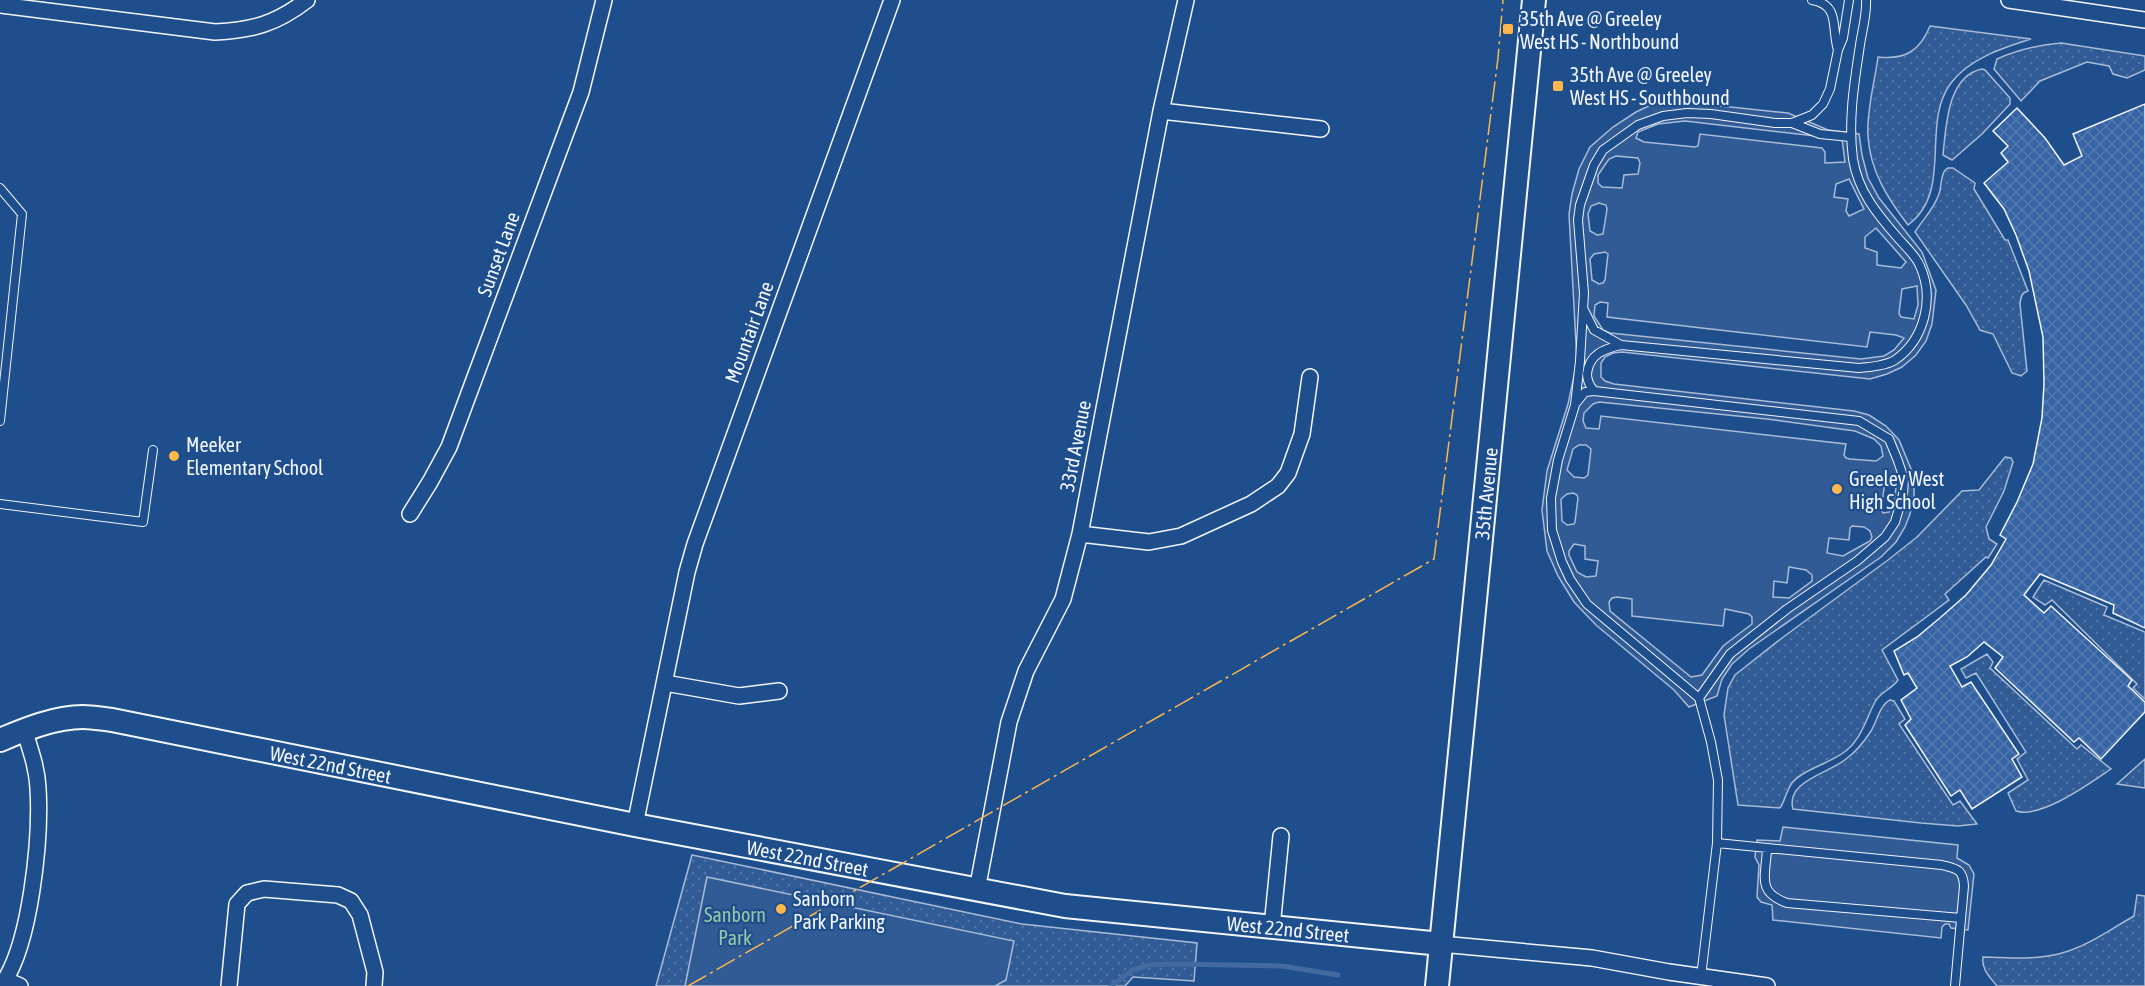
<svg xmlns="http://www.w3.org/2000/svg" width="2145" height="986" viewBox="0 0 2145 986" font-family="'Asap Condensed',sans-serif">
  <defs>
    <pattern id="grass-dots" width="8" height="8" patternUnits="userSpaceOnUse" patternTransform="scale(1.5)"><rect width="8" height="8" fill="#305b95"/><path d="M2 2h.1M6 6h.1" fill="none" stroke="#4e73a5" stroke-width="1.8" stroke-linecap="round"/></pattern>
    <pattern id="building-cross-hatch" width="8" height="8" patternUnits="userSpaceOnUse" patternTransform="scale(1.5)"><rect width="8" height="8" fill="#3563a3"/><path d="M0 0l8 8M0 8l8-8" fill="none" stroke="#537ab1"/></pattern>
  </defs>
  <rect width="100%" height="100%" fill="#1f4e8c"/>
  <!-- grass -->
  <path fill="url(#grass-dots)" stroke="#a8bbd7" stroke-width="1.5" d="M1930 26 2031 39C2003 48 1970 58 1951 83 1920 124 1954 191 1908 225 1888 199 1870 171 1868 136 1866 114 1875 80 1878 57 1905 60 1920 51 1930 26Z
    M2061 43 2145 56V70L2127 78 2113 74 2109 66 2087 62 2040 81 2021 101 1994 69 1997 59C2017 50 2039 45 2061 43Z
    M1982 69 1985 70 2010 98V104L1982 134 1952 160 1943 155C1946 127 1947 76 1982 69Z
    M1948 168H1953L1975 183 1974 189 2005 240H2008L2028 291C2021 293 2021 297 2020 304L2027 371 2021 376 2012 373 1993 334 1980 330 1966 305 1915 232C1923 219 1934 209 1939 194 1942 186 1940 172 1948 168Z
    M2005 457 2011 458 2013 462 2004 491 1986 527 1989 539 1997 544 1988 558 1986 557 1945 594 1949 600 1882 650 1898 680C1892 689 1880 692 1875 702 1866 719 1862 737 1847 750 1832 763 1803 769 1792 783 1786 791 1785 801 1780 808L1738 805 1724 715 1728 688 1735 675 1782 638 1888 560 1917 537 1962 491 1979 490Z
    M2044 580 2107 607 2104 615 2145 632V699L2133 688 2137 684 2052 600 2045 605 2033 597Z
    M1987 654 1993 662 1990 668 2077 749 2081 745 2111 769C2090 783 2041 819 2016 811L2008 793 2028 780 2017 759 2026 752 1976 673 1966 678 1961 669Z
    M1890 700 1894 701 1905 719 1899 724 1953 805 1960 801 1977 824 1958 826 1921 823 1793 809C1785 781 1830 773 1846 759 1857 751 1864 742 1871 731 1877 721 1880 705 1890 700Z
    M2145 759V788L2117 784Z
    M692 855 1022 924 1197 943 1194 981 1133 977 1125 986H656Z
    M2137 895 2145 896V986H1997C1990 977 1981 969 1983 957 2009 958 2036 960 2062 953 2088 946 2111 929 2134 916Z"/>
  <!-- built -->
  <path fill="#305b95" stroke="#a8bbd7" stroke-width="1.5" fill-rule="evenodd" d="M1674 101 1788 113 1828 130 1859 134 1862 155 1868 178 1879 198 1922 252 1936 290 1932 324 1926 341 1916 355 1902 367 1887 374 1870 379 1622 352 1613 353 1605 357 1601 363V377L1605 381 1614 384 1854 411 1869 415 1886 426 1899 440 1914 476V495L1910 514 1905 527 1896 542 1881 557 1749 649 1732 664 1722 679 1717 696 1689 707 1674 690 1596 625 1574 602 1558 576 1547 551 1542 510 1547 471 1568 404 1577 362 1569 214 1572 194 1579 169 1590 147 1613 127 1636 112 1657 102ZM1685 121 1842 139 1845 162 1825 163V152L1822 148 1700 134 1698 146 1695 147 1644 142 1636 138 1638 132 1658 124ZM1616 156 1638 158 1640 163 1638 174 1624 175 1622 188 1602 187 1598 183V175L1609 159ZM1849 179 1864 209 1849 216 1846 211 1848 199 1834 197 1836 184ZM1599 203 1606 205 1607 209 1603 234 1597 235 1590 231 1588 214 1591 206ZM1876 228 1906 262 1901 268 1877 265V252L1865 248V237ZM1605 252 1608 254 1605 280 1603 283 1599 284 1592 280 1590 259 1594 254ZM1917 286 1918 305 1914 319 1901 317 1899 313 1902 289ZM1600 302 1608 303 1607 317 1867 347 1870 332 1896 335 1904 338 1894 350 1884 356 1861 359 1610 333 1603 330 1594 316 1595 305ZM1599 402 1767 419 1855 431 1874 439 1881 446 1883 456 1876 461 1850 459 1846 458 1844 455 1846 444 1601 416 1599 429 1586 428 1583 421 1584 413 1593 404ZM1579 445H1586L1591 449 1588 475 1584 478 1574 477 1567 470 1573 449ZM1890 480 1896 487 1894 504 1889 512 1883 513 1881 508 1885 483 1886 481ZM1573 493 1577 495 1578 498 1575 522 1574 524 1567 525 1562 521 1561 499 1567 494ZM1852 526 1864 527 1870 531 1872 537 1870 541 1843 556 1827 553 1829 538 1849 540 1850 528ZM1574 544 1585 546V559L1598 561 1596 576 1586 577 1577 572 1569 555V551ZM1789 567 1806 570 1812 575V581L1789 598 1773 597 1774 581 1787 583ZM1617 597 1632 599V616L1723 626 1725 609 1749 614 1752 617V624L1723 646 1702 675 1691 677 1610 611 1609 602 1612 598Z
    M1783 827 1958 845 1957 858 1969 865 1974 874 1968 930 1951 928 1949 924H1945L1942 927 1941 938 1773 920 1772 905 1761 902 1757 897 1759 865 1755 857 1757 840 1780 841Z
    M707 877 1014 941 1006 980 995 986H685Z"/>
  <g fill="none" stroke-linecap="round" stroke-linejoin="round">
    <!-- stream -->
    <path stroke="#446ba0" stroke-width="5" d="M1111 986 1132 970 1150 965 1175 964 1282 966 1338 975"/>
  </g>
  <!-- building -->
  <path fill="url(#building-cross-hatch)" stroke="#f2f6ff" stroke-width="1.5" d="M2145 104V628L2113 613 2114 605 2040 574 2024 595 2044 613 2051 606 2132 680 2128 686 2145 702V712L2101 759 2079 738 2074 742 1995 668 2003 657 1984 642 1967 657 1950 666 1962 687 1971 682 2019 754 2012 759 2022 777 1972 809 1960 790 1951 796 1905 725 1911 719 1901 700 1917 688 1908 673 1904 675 1894 651 1917 637 1941 617 1966 595 1991 565 2006 539 2000 535 2017 502 2033 464 2042 418 2044 384 2043 337 2029 271 2016 235 2004 209 1984 183 2008 162 2001 153 2008 146 1993 131 2017 108 2045 138 2064 165 2082 156 2073 134Z"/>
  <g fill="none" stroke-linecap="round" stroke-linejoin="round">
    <defs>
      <path id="lane" d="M1812 0C1841 5 1831 29 1838 50
        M1792 123 1820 134 1850 137
        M0 188 22 214 0 421
        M1584 310 1594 330 1621 345 1859 368C1870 367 1885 366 1895 360 1924 340 1935 299 1920 266 1916 256 1905 246 1898 238 1877 214 1858 191 1853 159 1848 121 1854 84 1860 45 1862 31 1867 14 1866 0
        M1594 391C1589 385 1587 381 1587 374 1589 354 1604 349 1621 345
        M1577 402 1585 392 1594 391 1859 421 1889 439 1898 461 1904 479 1903 495 1895 522 1885 537 1857 561 1787 609 1730 654 1699 698
        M0 504 143 522 153 450
        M1717 843 1942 865C1957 869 1963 869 1964 886L1955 986
        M1767 848C1766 876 1756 892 1787 903L1961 918
        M1701 977 1717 843 1718 780 1711 742 1699 698 1587 604 1570 579 1562 562 1552 530 1551 498 1558 460 1575 405 1580 361 1584 293 1578 220 1580 205 1594 165 1603 150 1638 125 1663 116 1687 113 1711 114 1775 123H1792L1812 115 1823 104 1830 89 1838 50 1843 38 1849 0"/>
      <path id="street" d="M2009 0 2145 20
        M0 5 215 32C253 30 276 24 307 0
        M1161 111 1321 129
        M410 514 430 482 449 447 581 92 604 0
        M1080 534 1149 542 1181 536 1251 504 1278 486 1288 473 1302 434 1310 377
        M665 683 739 696 779 691
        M635 825 687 572 695 544 892 0
        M977 890 1009 722 1026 671 1063 599 1080 534 1161 111 1186 0
        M1272 927 1281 836
        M1441 944 1592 958 1669 972 1767 986
        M6 980 20 986
        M1 986C31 946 41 837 38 788 37 767 30 749 24 729
        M229 986 237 904 247 893 264 889 338 895 351 901 360 915 375 972 374 986"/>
      <g id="secondary">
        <path id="s1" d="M0 740C26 729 55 717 83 717 93 717 102 719 112 720L635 825 1065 906 1441 944"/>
        <path id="s2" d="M1437 986 1534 0"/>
      </g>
    </defs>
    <!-- lane casing -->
    <use href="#lane" stroke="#f2f6ff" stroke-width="10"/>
    <!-- street casing -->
    <use href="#street" stroke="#f2f6ff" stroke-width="18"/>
    <!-- secondary casing -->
    <use href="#secondary" stroke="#f2f6ff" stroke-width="26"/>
    <!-- lane -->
    <use href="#lane" stroke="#1f4e8c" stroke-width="8"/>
    <!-- street -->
    <use href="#street" stroke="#1f4e8c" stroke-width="15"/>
    <!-- secondary -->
    <use href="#secondary" stroke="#1f4e8c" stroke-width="22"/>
    <!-- power -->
    <path stroke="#ffb74d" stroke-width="1.5" stroke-dasharray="21 4.5 3 4.5" stroke-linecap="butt" d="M688 986 1434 559 1498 58 1503 0"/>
  </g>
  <!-- markers -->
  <g fill="#ffb74d" stroke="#1f4e8c" stroke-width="2">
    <rect x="1502" y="23" width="12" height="12" rx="3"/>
    <rect x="1552" y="80" width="12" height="12" rx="3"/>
    <circle cx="174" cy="456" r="6"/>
    <circle cx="1837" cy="489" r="6"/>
    <circle cx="781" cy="909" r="6"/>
  </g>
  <g text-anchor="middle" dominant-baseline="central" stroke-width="4.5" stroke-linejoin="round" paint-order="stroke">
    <!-- poi labels -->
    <g font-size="20" fill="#f2f6ff" stroke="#1f4e8c" text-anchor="start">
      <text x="1520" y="18">35th Ave @ Greeley<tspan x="1520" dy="23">West HS - Northbound</tspan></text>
      <text x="1570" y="74">35th Ave @ Greeley<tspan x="1570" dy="23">West HS - Southbound</tspan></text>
      <text x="186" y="444">Meeker<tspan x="186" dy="23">Elementary School</tspan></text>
      <text x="1849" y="478">Greeley West<tspan x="1849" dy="23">High School</tspan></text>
      <text x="793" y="898">Sanborn<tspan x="793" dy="23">Park Parking</tspan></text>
    </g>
    <!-- street labels -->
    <g font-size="20" fill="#f2f6ff" stroke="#1f4e8c">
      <text transform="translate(498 254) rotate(-70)">Sunset Lane</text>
      <text transform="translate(749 332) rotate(-70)">Mountair Lane</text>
      <text transform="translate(1075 446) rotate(-79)">33rd Avenue</text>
      <text stroke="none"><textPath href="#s2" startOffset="495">35th Avenue</textPath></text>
      <text stroke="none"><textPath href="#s1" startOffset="339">West 22nd Street</textPath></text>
      <text stroke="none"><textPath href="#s1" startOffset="825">West 22nd Street</textPath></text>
      <text stroke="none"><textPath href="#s1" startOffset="1311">West 22nd Street</textPath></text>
    </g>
    <!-- park labels -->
    <g font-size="20" fill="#97c8a6" stroke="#1f4e8c">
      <text x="735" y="914">Sanborn<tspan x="735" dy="23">Park</tspan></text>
    </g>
  </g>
</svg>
